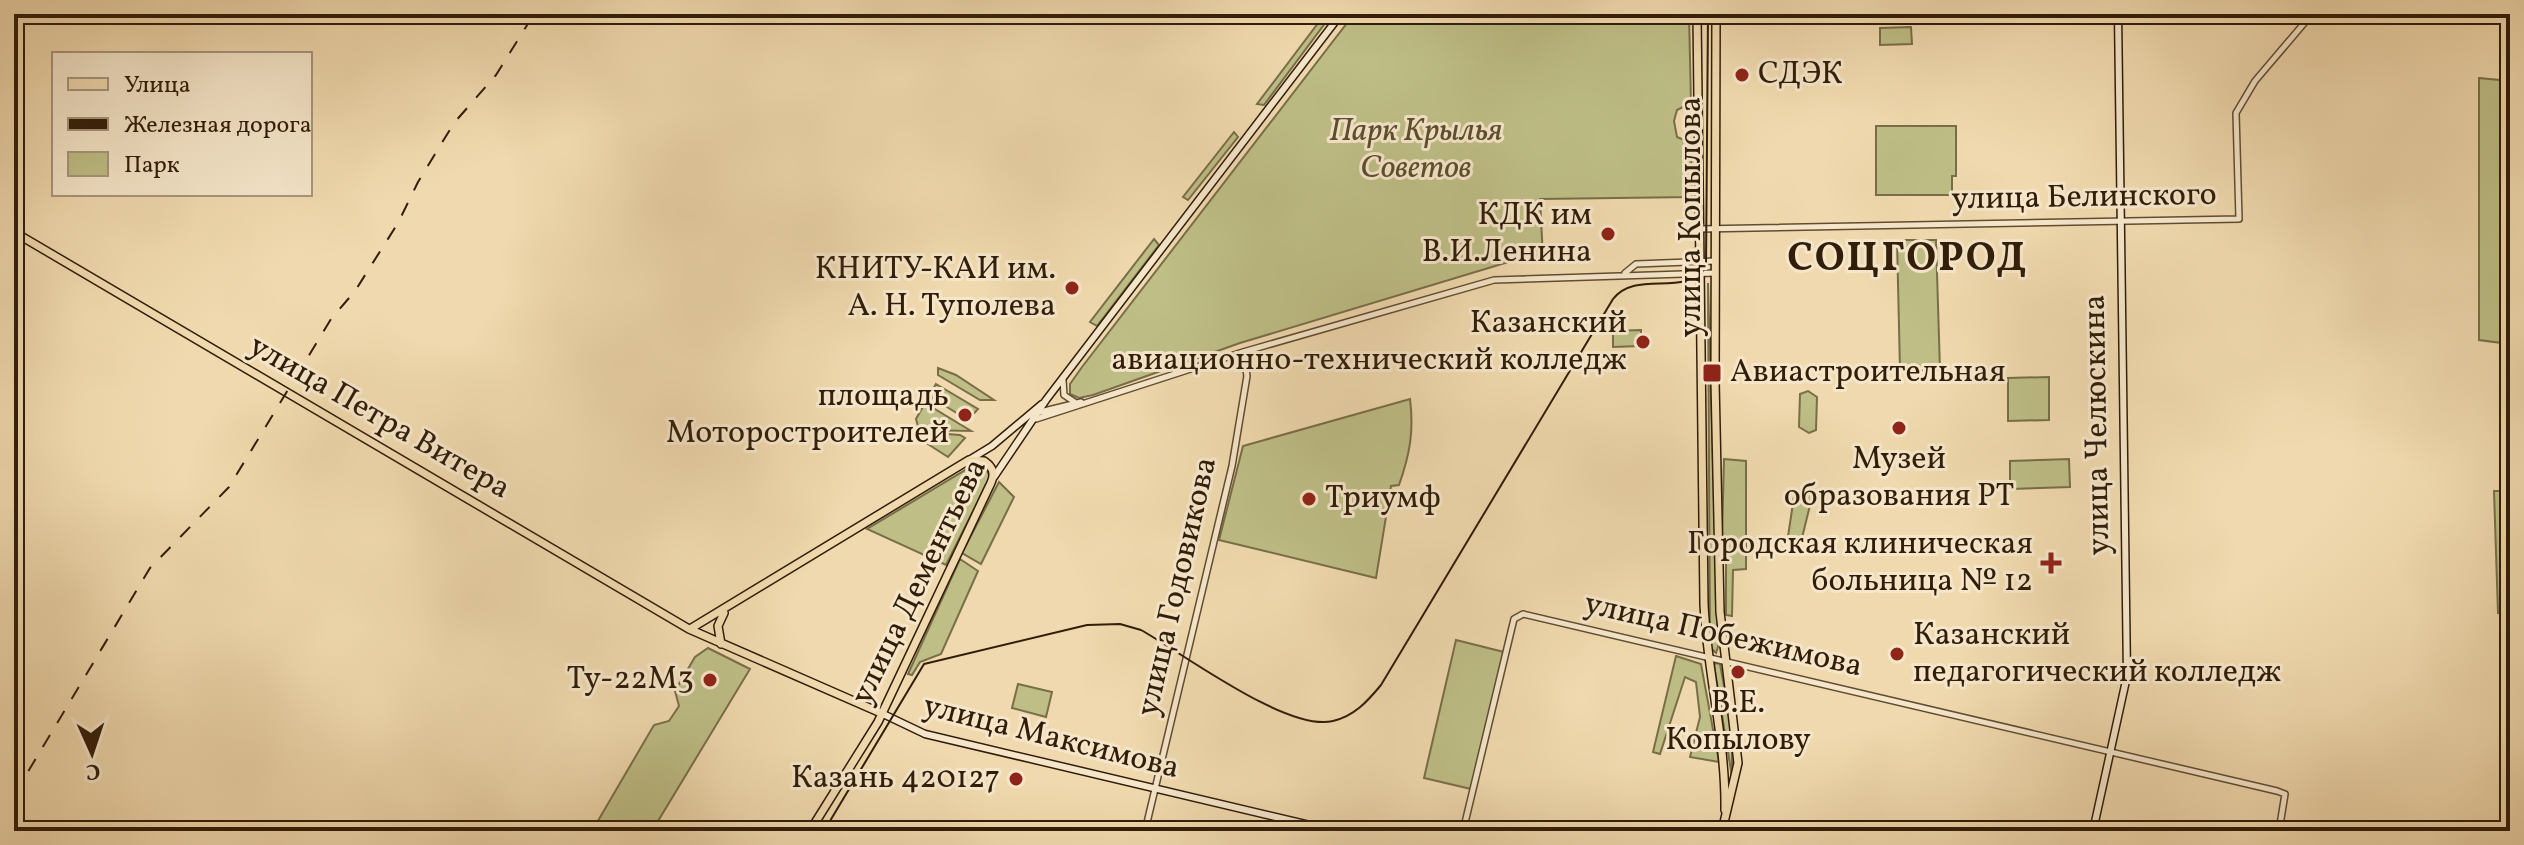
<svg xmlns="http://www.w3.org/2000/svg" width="2524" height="845" viewBox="0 0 2524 845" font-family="Vollkorn,serif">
  <rect width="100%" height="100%" fill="#f0d9ae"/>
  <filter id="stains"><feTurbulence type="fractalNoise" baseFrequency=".0025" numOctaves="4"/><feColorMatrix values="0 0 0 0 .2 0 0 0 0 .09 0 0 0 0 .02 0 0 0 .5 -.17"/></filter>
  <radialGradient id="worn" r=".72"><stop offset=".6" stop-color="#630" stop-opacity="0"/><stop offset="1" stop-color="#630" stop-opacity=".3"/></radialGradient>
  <!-- green -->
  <path fill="#bebe86" stroke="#786e48" stroke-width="2" d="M1325 14H1332L1264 105 1257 104Z
    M1354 14H1689L1691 103 1677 110 1674 121 1677 137 1691 143 1692 197 1540 199 1543 258 1515 260 1240 343 1093 395 1079 398 1070 394V384L1082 367Z
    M1911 27 1912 44 1880 45V28Z
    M2479 78 2510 81V344L2479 340Z
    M1876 126H1956V176H1952V195H1876Z
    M1234 132 1238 137 1188 200 1183 197Z
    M1154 239 1159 245 1097 326 1090 322Z
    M1897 240H1936L1940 370H1900Z
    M1708 283 1718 647 1716 653 1710 647Z
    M1641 330V346L1613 347V331Z
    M938 368 956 375 994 400H980L938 375Z
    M2049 377V420L2008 421V378Z
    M936 384 978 409 968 420 929 396Z
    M1808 391 1817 397 1816 430 1809 433 1799 427 1800 394Z
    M1410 399C1414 431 1410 454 1399 485L1391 486 1376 578 1219 540 1243 446Z
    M925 403 971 431 919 430 916 419Z
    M921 432 960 435 965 438 948 457 923 441Z
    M1724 459 1746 461V569L1733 570 1732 616 1726 615V544L1722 540Z
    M2069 459 2070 487 2010 489V461Z
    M977 463 986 468 990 477 946 565 867 529Z
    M999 482 1014 497 981 564 962 553Z
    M1795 490 1813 493 1800 546 1787 543Z
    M2494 491H2510V614L2498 613Z
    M960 559 978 571 941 654 920 662 912 675 908 674Z
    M1456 640 1504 652 1471 789 1424 778Z
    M708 648 750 669 652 831H592L654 725 669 721 679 706 675 691 695 657Z
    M1676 656 1701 664 1719 762 1690 757 1700 717 1696 682 1685 677 1660 754 1653 752Z
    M1716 663 1720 664 1732 730V777L1714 665Z
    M1018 684 1052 692 1046 717 1012 708Z"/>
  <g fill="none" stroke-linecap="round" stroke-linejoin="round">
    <defs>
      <path id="tertiary" d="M1700 229 2239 219 2236 113 2255 81 2312 14
        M1625 273 1636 264 1715 261
        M1063 380 1064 395 1076 403
        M1040 412 1081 402
        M1036 419 1243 352 1494 280 1715 273
        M1145 831 1232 466 1247 376 1243 352
        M1463 831 1514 619 1523 614 2277 791 2285 794 2279 831"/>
      <path id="secondary" d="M969 460 992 446 1042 404
        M994 477 1046 400 1341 14
        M881 713 925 734 1335 831
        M2093 831 2127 676 2118 14"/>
      <path id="primary" d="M1697 14 1704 604C1707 673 1726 740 1725 810
        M1716 14 1715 381 1720 612 1738 763 1722 831
        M14 232 689 629 881 713
        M690 629 969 460 984 461C995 468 995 476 989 487L878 722 810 831
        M721 644 718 626 724 613"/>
    </defs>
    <!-- tertiary casing -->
    <use href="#tertiary" stroke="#614c32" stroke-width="8"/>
    <!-- secondary casing -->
    <use href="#secondary" stroke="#311d09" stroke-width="9"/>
    <!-- primary casing -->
    <use href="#primary" stroke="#311d09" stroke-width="10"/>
    <!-- tertiary -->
    <use href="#tertiary" stroke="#f5e6ca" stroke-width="5"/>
    <!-- secondary -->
    <use href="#secondary" stroke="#f5e6ca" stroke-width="6"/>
    <!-- primary -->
    <use href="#primary" stroke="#f0d9ae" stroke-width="7"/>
    <!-- tram -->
    <path stroke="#311d09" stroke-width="2" d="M824 831 924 664 1087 625 1120 624 1141 630C1184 654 1287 732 1333 721 1354 716 1367 702 1381 685L1613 299C1637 269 1684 298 1706 267L1708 14"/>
    <!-- rail -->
    <path stroke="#311d09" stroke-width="2" stroke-dasharray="14 14" stroke-linecap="butt" d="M14 795 150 568 229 487 331 319 355 291 398 223 418 182 454 123 496 75 534 14"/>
  </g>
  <!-- markers -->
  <g fill="#8f2418" stroke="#f5e6ca" stroke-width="3">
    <circle cx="1742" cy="75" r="8"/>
    <circle cx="1608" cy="234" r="8"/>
    <circle cx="1072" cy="288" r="8"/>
    <circle cx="1643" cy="342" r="8"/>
    <rect x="1702" y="363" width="20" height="20" rx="4"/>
    <circle cx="965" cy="415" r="8"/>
    <circle cx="1899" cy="428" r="8"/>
    <circle cx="1309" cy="499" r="8"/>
    <path d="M2047 551h8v8h8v8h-8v8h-8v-8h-8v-8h8z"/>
    <circle cx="1897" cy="654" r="8"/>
    <circle cx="1738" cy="672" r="8"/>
    <circle cx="710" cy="680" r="8"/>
    <circle cx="1016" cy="779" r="8"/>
  </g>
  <g text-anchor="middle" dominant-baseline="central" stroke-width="6" stroke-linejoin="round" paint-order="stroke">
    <!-- poi labels -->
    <g font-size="32" fill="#311d09" stroke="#f5e6ca" text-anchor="end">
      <text x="1758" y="75" text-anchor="start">СДЭК</text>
      <text x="1592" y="216">КДК им<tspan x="1592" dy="37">В.И.Ленина</tspan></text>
      <text x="1056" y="270">КНИТУ-КАИ им.<tspan x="1056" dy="37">А. Н. Туполева</tspan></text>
      <text x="1627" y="324">Казанский<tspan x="1627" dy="37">авиационно-технический колледж</tspan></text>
      <text x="1730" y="373" text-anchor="start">Авиастроительная</text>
      <text x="949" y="397">площадь<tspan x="949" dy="37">Моторостроителей</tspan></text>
      <text x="1899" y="460" text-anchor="middle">Музей<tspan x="1899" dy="37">образования РТ</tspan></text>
      <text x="1325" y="499" text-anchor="start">Триумф</text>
      <text x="2033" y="545">Городская клиническая<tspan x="2033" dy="37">больница № 12</tspan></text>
      <text x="1913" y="636" text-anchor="start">Казанский<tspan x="1913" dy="37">педагогический колледж</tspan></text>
      <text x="694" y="680">Ту-22М3</text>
      <text x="1738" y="704" text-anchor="middle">В.Е.<tspan x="1738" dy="37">Копылову</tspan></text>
      <text x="1000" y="779">Казань 420127</text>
    </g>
    <!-- park labels -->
    <g font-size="32" font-style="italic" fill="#5b4d2e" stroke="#f5e6ca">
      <text x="1416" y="132">Парк Крылья<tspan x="1416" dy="37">Советов</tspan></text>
    </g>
    <!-- street labels -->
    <g font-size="32" fill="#311d09" stroke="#f5e6ca">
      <text transform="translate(2084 198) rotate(-1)">улица Белинского</text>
      <text transform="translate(1692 217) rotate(-90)">улица Копылова</text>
      <text transform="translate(379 418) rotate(30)">улица Петра Витера</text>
      <text transform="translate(2098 425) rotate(-91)">улица Челюскина</text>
      <text transform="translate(920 582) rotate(-64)">улица Дементьева</text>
      <text transform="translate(1178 587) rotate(-77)">улица Годовикова</text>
      <text transform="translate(1723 636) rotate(13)">улица Побежимова</text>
      <text transform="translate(1051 738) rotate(14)">улица Максимова</text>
    </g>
    <!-- district labels -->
    <g font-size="40" font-weight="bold" letter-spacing="2" fill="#311d09" stroke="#f5e6ca">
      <text x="1908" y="260">СОЦГОРОД</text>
    </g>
  </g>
  <!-- margin -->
  <rect width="2524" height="845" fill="none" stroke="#f0d9ae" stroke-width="48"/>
  <rect x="16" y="16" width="2492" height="813" fill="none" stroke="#311d09" stroke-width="4"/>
  <rect x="24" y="24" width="2476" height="797" fill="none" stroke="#311d09" stroke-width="2"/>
  <!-- legend -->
  <rect x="52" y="52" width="260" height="144" fill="#f5e6ca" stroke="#a7967d" stroke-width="2"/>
  <rect x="68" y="78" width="40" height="12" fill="#f0d9ae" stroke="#a7967d" stroke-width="2"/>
  <text x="124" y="92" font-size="24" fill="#311d09">Улица</text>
  <rect x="68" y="118" width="40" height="12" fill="#311d09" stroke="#a7967d" stroke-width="2"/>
  <text x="124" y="132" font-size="24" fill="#311d09">Железная дорога</text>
  <rect x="68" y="152" width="40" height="24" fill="#bebe86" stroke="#a7967d" stroke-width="2"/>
  <text x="124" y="172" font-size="24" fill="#311d09">Парк</text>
  <!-- north arrow -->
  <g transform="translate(92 753) rotate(177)" stroke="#f5e6ca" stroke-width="6" paint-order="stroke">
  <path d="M0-6L14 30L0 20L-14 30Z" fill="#311d09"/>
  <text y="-12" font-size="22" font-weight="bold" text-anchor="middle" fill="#311d09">С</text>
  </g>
  <rect width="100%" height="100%" filter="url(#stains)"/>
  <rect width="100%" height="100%" fill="url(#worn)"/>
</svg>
